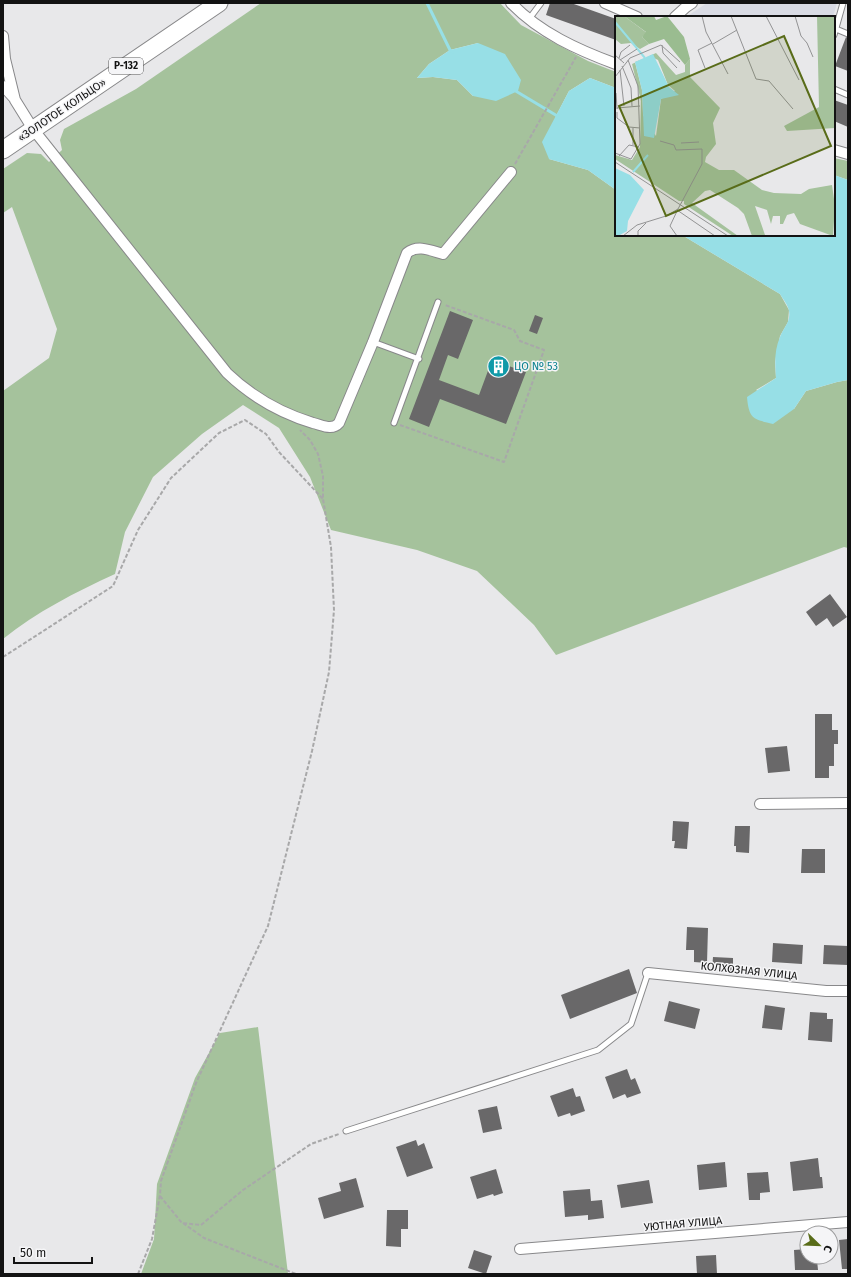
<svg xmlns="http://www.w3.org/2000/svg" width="851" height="1277" viewBox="0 0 851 1277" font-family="'Fira Sans',sans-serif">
  <rect width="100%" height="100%" fill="#e8e8ea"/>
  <!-- built -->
  <path fill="#d9dbe4" d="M707 3H837L833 17H686Z"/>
  <!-- green -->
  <path fill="#a5c29c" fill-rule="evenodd" d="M261 3H500L521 25 588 61 616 72V88L590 78 569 91 556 116 549 159 588 170 616 190V235H682L780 294 789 310 788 322 780 336 775 362 776 378 756 390 794 409 806 391 837 382 848 380V548L844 547 556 655 534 625 477 571 417 550 331 530 310 477 279 428 243 405 202 434 153 477 125 532 115 574C76 592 36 612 3 639V391L49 358 57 329 12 207 3 213V169L27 153 41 154 49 162 62 150 60 140 64 129 136 89ZM478 43 473 96 457 80 433 77 417 78 429 64 450 50Z
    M834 158 848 161V180L834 175Z
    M258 1027 288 1274H141L154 1239 157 1184 195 1078 220 1033Z"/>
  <!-- water -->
  <path fill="#97dfe6" d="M478 43 505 54 521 80 518 91 496 101 473 96 457 80 433 77 417 78 429 64 450 50Z
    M590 78 616 88V190L588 170 549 159 542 142 569 91Z
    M834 175 848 180V380L837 382 806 391 794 409 773 424C753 419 749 419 747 397L776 378C775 364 774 351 780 337 783 328 791 322 789 311 788 305 783 299 780 294L682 235H834Z"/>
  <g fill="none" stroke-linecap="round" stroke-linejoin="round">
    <!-- stream -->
    <path stroke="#97dfe6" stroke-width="3" d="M427 3 450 50 453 52
      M514 90 559 117"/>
  </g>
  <!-- building -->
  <path fill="#696869" d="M550 3H571L616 19V40L546 15Z
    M846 37 848 38V71L835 66Z
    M834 100 848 105V127L834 121Z
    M450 311 473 320 458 359 448 355 439 380 479 395 492 360 526 372 506 424 440 399 429 427 409 419Z
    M535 315 543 318 537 334 529 331Z
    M830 594 847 617 833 627 827 618 816 626 806 612Z
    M815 714H832V730H838V744H834V766H829V778H815Z
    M787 746 790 771 768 773 765 748Z
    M673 821 689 822 687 849 674 848 675 841H672Z
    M735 826H750L749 853 736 852V846H734Z
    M802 849H825V873H801Z
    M687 927 708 928 707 963 694 962V950H686Z
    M773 943 803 945 802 964 772 962Z
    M824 945 848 946V965L823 964Z
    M713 957 733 958V971L712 970Z
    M629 969 637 993 570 1019 561 995Z
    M669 1001 700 1009 695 1029 664 1021Z
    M765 1005 785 1008 782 1030 762 1028Z
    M810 1012 827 1013V1019H833L832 1042 808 1040Z
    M627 1069 631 1080 635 1078 641 1093 627 1098 625 1094 613 1099 605 1077Z
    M573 1088 576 1097 580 1096 585 1111 571 1116 570 1113 558 1117 550 1096Z
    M497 1106 502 1129 483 1133 478 1110Z
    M416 1140 418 1146 424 1143 433 1168 407 1177 396 1147Z
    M818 1158 820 1177H822L823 1188 793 1191 790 1162Z
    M725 1162 727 1187 699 1190 697 1165Z
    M496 1169 503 1193 494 1196 493 1194 477 1199 470 1177Z
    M768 1172 770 1192 760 1193V1200H749L747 1173Z
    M356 1178 364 1207 324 1219 318 1198 341 1191 339 1183Z
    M649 1180 653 1203 621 1208 617 1185Z
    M590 1189 591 1201 602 1200 604 1218 588 1220V1215L565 1217 563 1191Z
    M387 1210H408V1229H401V1247L386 1246Z
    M848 1239V1269H842L839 1240Z
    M807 1249V1257H810V1260H817L818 1270H795L794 1250Z
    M474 1250 492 1256 486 1274 468 1268Z
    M716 1255 717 1274H697L696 1256Z"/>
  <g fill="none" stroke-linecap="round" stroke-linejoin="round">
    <defs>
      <path id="service" d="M529 19 541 3
        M836 29 848 34
        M834 35 843 3
        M834 89 848 95
        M373 342 419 359
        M394 423 438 302
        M346 1131 598 1050 631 1024 648 973"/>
      <path id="minor" d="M511 3C540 33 578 50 616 64
        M605 3 637 17
        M675 17 686 7 692 3
        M3 36 5 59 15 100 33 129 227 373C252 397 280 413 313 423 322 425 332 431 339 423L373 342 407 253C418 244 432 251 443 254L511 172
        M3 86 14 98
        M834 150 848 154
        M760 804 848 803
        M648 973 826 991H848
        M520 1249 848 1222"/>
      <path id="trunk" d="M3 150 219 3"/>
    </defs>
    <!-- service casing -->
    <use href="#service" stroke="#88888a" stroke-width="7"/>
    <!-- minor casing -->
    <use href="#minor" stroke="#88888a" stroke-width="12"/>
    <!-- trunk casing -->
    <use href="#trunk" stroke="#88888a" stroke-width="19"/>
    <!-- path -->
    <path stroke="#a8a8a9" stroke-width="2" stroke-dasharray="4 2" stroke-linecap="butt" d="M515 164 576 57
      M400 425 504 462 544 350 520 341 514 330 445 305
      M3 657 113 586 138 530 171 478 219 433 245 420 266 434 279 452 323 499
      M160 1196 182 1223 201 1225 243 1190 311 1144 339 1134
      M183 1223 204 1238 296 1274
      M138 1274 152 1239 160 1195 161 1181 196 1083 268 926 312 751 329 672 334 610 331 547 323 499V476L318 454 310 440 300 430"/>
    <!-- service -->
    <use href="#service" stroke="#fff" stroke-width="5"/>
    <!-- minor -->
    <use href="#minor" stroke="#fff" stroke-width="10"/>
    <!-- trunk -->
    <use href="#trunk" stroke="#fff" stroke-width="17"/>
  </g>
  <!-- icons -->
  <defs>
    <symbol id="building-disc" viewBox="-11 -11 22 22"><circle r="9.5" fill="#0f9aa8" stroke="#f5f5f7"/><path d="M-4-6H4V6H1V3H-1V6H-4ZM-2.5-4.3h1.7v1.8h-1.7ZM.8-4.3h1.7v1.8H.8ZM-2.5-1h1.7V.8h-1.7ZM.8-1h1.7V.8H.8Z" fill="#fff"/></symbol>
  </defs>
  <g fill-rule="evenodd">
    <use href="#building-disc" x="486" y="354" width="25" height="25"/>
  </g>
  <g text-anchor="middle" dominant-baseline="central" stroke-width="3" stroke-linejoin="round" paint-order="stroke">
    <!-- shield labels -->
    <rect fill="#f5f5f7" stroke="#575757" stroke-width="1" x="109" y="58" width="34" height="16" rx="3"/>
    <g font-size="10" font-weight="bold" fill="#131313">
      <text x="126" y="66">Р-132</text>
    </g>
    <!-- street labels -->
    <g font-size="11" fill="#131313" stroke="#f5f5f7">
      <text transform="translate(62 110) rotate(-34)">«ЗОЛОТОЕ КОЛЬЦО»</text>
      <text transform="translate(749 971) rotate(6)">КОЛХОЗНАЯ УЛИЦА</text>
      <text transform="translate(683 1224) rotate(-5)">УЮТНАЯ УЛИЦА</text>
    </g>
    <!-- culture labels -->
    <g font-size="11" fill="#0d838f" stroke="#f5f5f7" text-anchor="start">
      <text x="514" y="366">ЦО № 53</text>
    </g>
  </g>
  <!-- overview -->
  <g transform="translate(615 16)">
    <rect width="220" height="220" fill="#e8e8ea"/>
    <path d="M0 0H9L32 17 27 21 34 28 25 33 16 27 6 28 0 23ZM202 0H220V112L172 115 169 110 204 91ZM41 37 61 59 70 56V49L75 43V61L105 92 98 107 101 128 91 141 90 146 104 154H119L147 174 159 177 186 178 194 173 217 169 220 190 218 220 185 208 179 197 172 199 168 208H165V200H158L156 208 152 194 140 190 150 219 137 220 129 198 123 192 95 174 90 175 77 187 123 220H118L69 188V185H64L0 143V139L17 144 25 131 26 85 17 48ZM35 40 43 44 53 69 60 75 46 83 41 120 28 99 27 74 20 46Z" fill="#a5c29c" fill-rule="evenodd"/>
    <path d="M9 0H39L41 4 52 0 69 21 75 43 70 49 49 23 34 28 27 21 31 16Z" fill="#9abc90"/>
    <path d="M38 38 54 71 64 79 46 83 39 122 29 120 27 74 20 46ZM0 152 15 159 29 174 13 205 12 215 3 220 0 219Z" fill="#97dfe6"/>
    <path fill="none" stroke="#97dfe6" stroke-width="2" d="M0 6 30 42M18 156 33 139"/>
    <path fill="none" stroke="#939394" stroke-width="1" d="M87 0 91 16 113 58M116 0 141 63 154 65 178 93M151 0 184 64M180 0 186 20 192 27 198 41M98 28 122 14M47 29 48 37 62 52M0 39 9 47M4 42 6 36 15 29M5 44 22 33M7 50 16 72 17 90M90 52 83 34 97 27M5 54 9 90M0 61 15 42 46 29 65 46M1 77 2 93M2 92 25 90M2 96V102L14 111 25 112M66 127 84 126M18 129V112M0 137 16 143 25 128 23 70 13 44M4 140 14 129 24 131M0 146 113 220M62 194 100 220M8 220 22 209 51 200 63 193 87 148V133L61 134 59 129 45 125M23 220V215L31 207M62 220 55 210 63 193"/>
    <path fill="#596c19" fill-opacity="0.15" stroke="#596c19" stroke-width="2" d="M169 20 216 130 51 200 4 90Z"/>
    <rect width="220" height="220" fill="none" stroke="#131313" stroke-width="2"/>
  </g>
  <!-- border -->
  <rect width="851" height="1277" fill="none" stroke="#131313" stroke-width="8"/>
  <!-- north arrow -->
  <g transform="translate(819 1245) rotate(113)"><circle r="19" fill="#f5f5f7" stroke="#9b9b9c"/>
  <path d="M0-3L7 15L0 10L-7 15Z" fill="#596c19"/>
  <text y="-6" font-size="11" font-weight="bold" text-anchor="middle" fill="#131313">С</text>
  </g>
  <!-- scale -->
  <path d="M14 1257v6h78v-6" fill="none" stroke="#131313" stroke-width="2"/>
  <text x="20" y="1257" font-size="12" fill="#131313" stroke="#f5f5f7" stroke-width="3" paint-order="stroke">50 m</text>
</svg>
